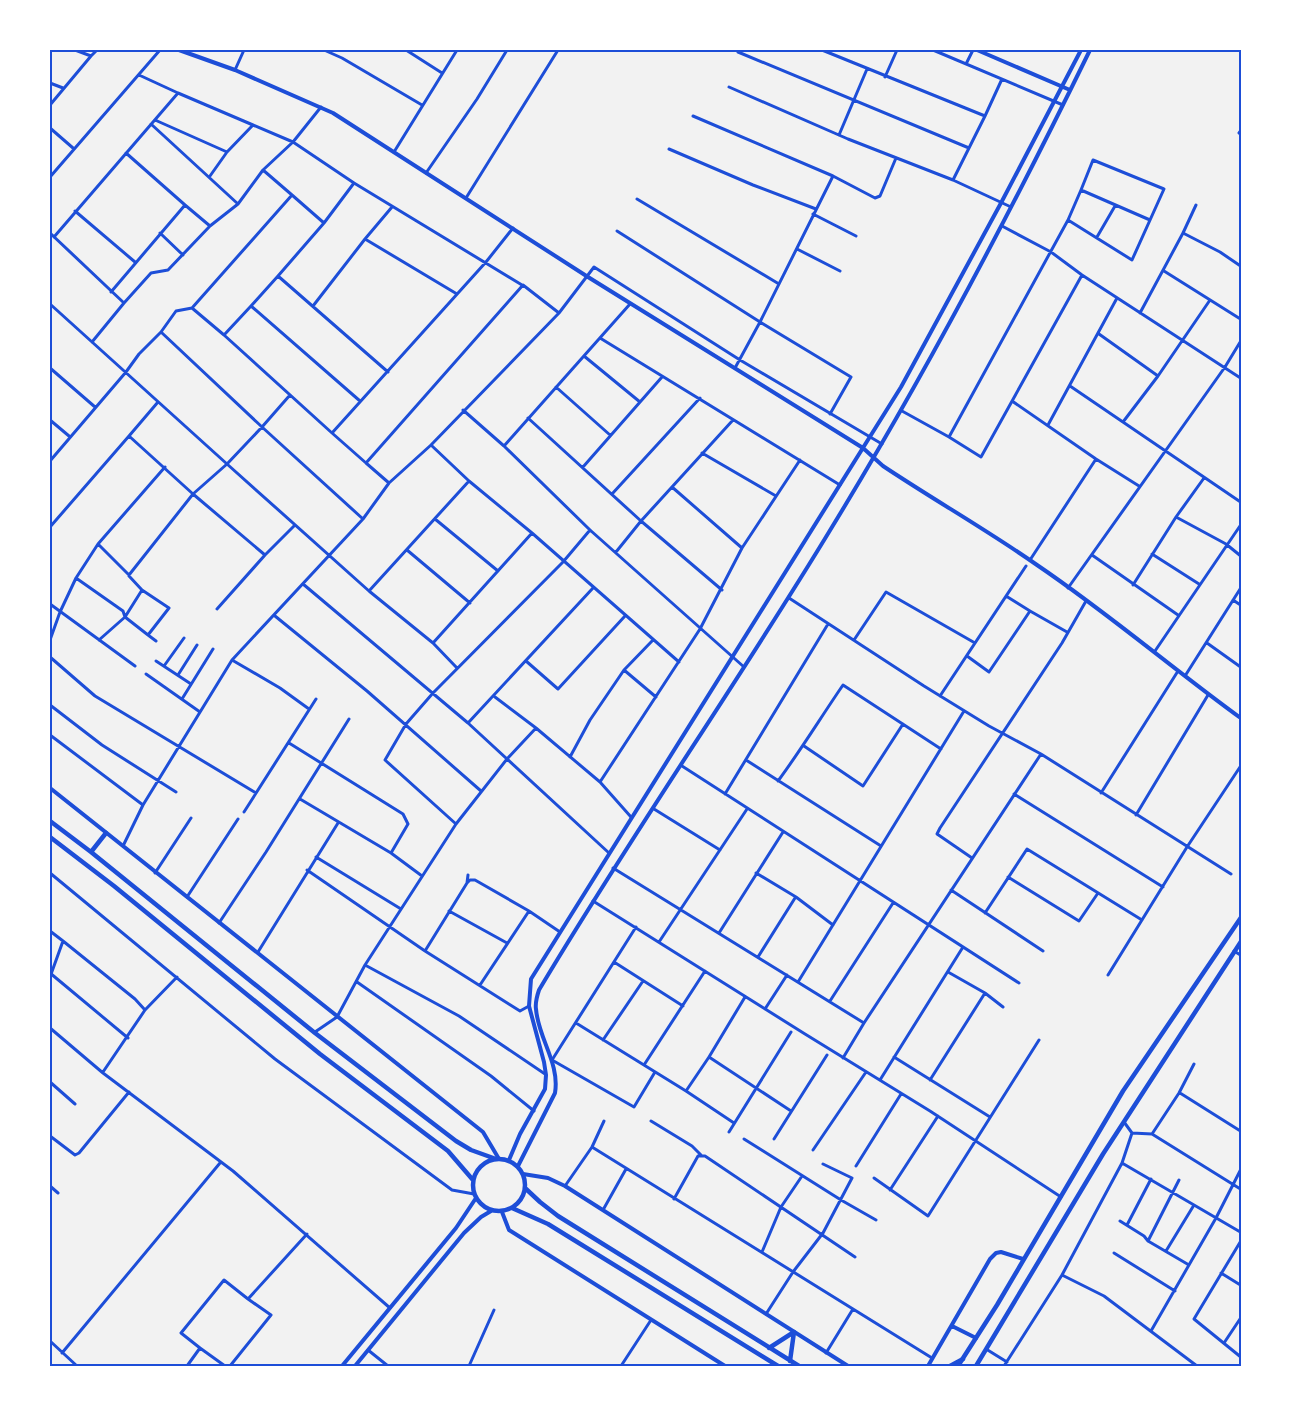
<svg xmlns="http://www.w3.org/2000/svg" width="1291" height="1416" viewBox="0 0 1291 1416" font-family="'Nunito Sans',sans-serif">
  <rect width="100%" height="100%" fill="#f2f2f2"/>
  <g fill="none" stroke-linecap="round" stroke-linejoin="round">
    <!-- minor -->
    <path stroke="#1d4ed8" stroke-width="3" d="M324 50 342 58 422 105
      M406 50 442 73
      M933 50 1063 105
      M738 52 969 148 985 116 822 50
      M91 56 97 50
      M966 64 973 50
      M235 70 244 50
      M139 75 178 93
      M885 77 897 50
      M50 83 63 88
      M729 87 848 139 953 180 1011 207
      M50 105 91 56 75 50
      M693 116 833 176 875 198 880 196 896 158
      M985 116 1002 79
      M151 124 238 204
      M253 125 293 142 321 107
      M50 128 73 148
      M1242 129 1239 133 1242 135
      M839 135 867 69
      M669 149 753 185 816 209
      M394 152 457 50
      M426 173 477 99 507 50
      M210 176 227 152
      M50 177 160 50
      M953 180 969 148
      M354 183 522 285
      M292 195 324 223
      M466 198 558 50
      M637 199 779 284
      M75 211 135 262
      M813 214 856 236
      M1068 220 1081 190
      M210 226 238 204 263 170
      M1002 226 1051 252 1082 275 1242 379
      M617 231 760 322 851 377 830 414
      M50 233 124 303 92 342
      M160 233 183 255
      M1183 233 1196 205
      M54 237 178 93 253 125 227 152 155 120
      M1097 237 1115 206
      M365 239 392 207
      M797 249 840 271
      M1164 271 1242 320
      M111 292 185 205 126 153
      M124 303 151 273 168 270 210 226 185 205
      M50 304 227 464 193 494 129 575 98 544 165 467
      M251 306 278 276 388 372
      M313 306 365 239 457 294
      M192 308 176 311 161 332 262 427 290 395
      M1140 313 1183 233 1220 252 1242 267
      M1099 334 1158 376
      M224 335 192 308 292 195 263 170 293 142 354 183 324 223 278 276
      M600 338 840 485
      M584 356 640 402
      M50 368 95 407
      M735 368 760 322 833 176
      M1070 386 1242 503
      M556 387 610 435
      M1012 401 1096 459 1139 486
      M463 410 504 446 590 530 744 667
      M902 411 949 437 981 457 1082 275
      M528 418 641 521 722 590
      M50 420 69 436
      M1123 422 1158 376 1210 300
      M1048 425 1117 298
      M332 433 224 335 251 306 360 401
      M129 436 158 402
      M949 437 1068 220 1132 260 1164 189 1093 160 1081 190 1150 220
      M431 445 469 481 532 533 679 662
      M504 446 630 304
      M702 453 776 496
      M50 461 126 372 139 354 161 332
      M366 463 332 433 486 262 513 228
      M583 467 662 377
      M389 483 366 463 523 285 559 313
      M672 487 742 548
      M612 494 700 398
      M1176 517 1226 544 1242 557
      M363 519 262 427 227 464 369 591 433 643 457 668
      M435 519 498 571
      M50 527 129 436 193 494 265 555 217 609
      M407 550 470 603
      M616 552 641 521 733 420
      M1152 554 1199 584
      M265 555 295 525
      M1092 555 1178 615
      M1030 560 1096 459
      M129 576 142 590
      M76 578 98 544
      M303 584 468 723 609 853
      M1133 585 1176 517 1204 478
      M1068 588 1225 367 1242 339
      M369 591 469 481
      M789 598 924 686 989 726 1041 754 1231 874
      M1233 600 1242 606
      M50 604 135 666
      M1030 611 1067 632
      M275 616 367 691 481 791
      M148 635 156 641
      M50 640 60 612 76 578 123 611 125 617 148 635 169 608 142 590 125 617 99 640
      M854 640 886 592 975 643
      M433 643 532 533
      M1207 643 1242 668
      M1155 651 1242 523
      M967 656 989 672 1030 611 1006 596
      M50 657 95 696 256 793
      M232 660 280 688 309 709
      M156 661 191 684
      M526 661 558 689 625 616
      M164 666 184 638
      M624 670 656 697
      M146 674 200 712
      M178 675 197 645
      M1185 676 1242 586
      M940 696 1026 566
      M495 697 536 728 600 782 631 817
      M182 699 213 649
      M50 705 102 745 176 792
      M468 723 593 588
      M50 735 143 805
      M289 743 403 814 408 824 391 853
      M804 746 863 786 903 724
      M570 757 590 720 624 670 653 640
      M746 760 881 846
      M682 766 1019 983
      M778 781C801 750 821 717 843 685L941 749
      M600 782 700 629 742 548 800 460
      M1101 793 1178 671
      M725 794 828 624
      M1014 794 1163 887
      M300 799 391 853 422 876
      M654 809 720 850
      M244 812 316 699
      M1136 815 1208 695
      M456 824 385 760 406 724 433 693 563 562 590 530
      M123 846 143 805 232 660 363 519 389 483 431 445 559 313 594 267 740 360 882 444
      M316 857 401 909
      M972 858 940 836 937 834 940 828 1062 643 1086 601
      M613 868 864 1023
      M307 870 425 951 520 1011 529 1006
      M50 873 275 1059 452 1190 474 1194
      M155 873 191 818
      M756 873 796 897 833 925
      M1008 877 1079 921 1098 893
      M467 883 470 880H475L529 911 480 985
      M951 890 1043 951
      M187 897 238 819
      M593 901 805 1034 930 1111 1061 1197
      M449 911 507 943
      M529 911 560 932
      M985 913 1027 849 1142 920
      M219 923 266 852 349 719
      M636 927 552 1060 634 1107 655 1072
      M50 931 63 941 50 977
      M719 933 783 832
      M63 941 135 999 145 1010
      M659 942 747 809
      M425 951 467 883 468 875
      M1234 951 1242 956
      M258 952 338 823
      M758 957 795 898
      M614 962 683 1006
      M365 965 459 1016 545 1074
      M948 972 985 993 1003 1007
      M50 973 128 1038
      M1108 975 1187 847 1242 764
      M357 982 491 1076 534 1111
      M798 982 964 711
      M830 1001 893 903
      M765 1009 787 975
      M576 1023 686 1091 709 1057 791 1111
      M50 1028 103 1073 233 1171 390 1308
      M315 1032 337 1017 365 965 456 824 507 759 536 728
      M603 1040 643 981
      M709 1057 745 997
      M894 1057 990 1117
      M843 1058 864 1023 1041 754
      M644 1065 705 971
      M103 1072 145 1010 177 977
      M880 1080 963 947
      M930 1080 985 993
      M50 1082 75 1104
      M686 1091 734 1123
      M1180 1093 1242 1132
      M651 1121 692 1146 701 1155
      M729 1132 791 1032
      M1132 1133 1152 1134 1179 1093 1194 1064
      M1152 1134 1242 1190
      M50 1136 75 1155 79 1153 129 1092
      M744 1139 841 1200 876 1220
      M774 1139 827 1055
      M592 1147 604 1121
      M813 1150 866 1072
      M1122 1163 1242 1233
      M856 1166 901 1094
      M874 1178 928 1216 1039 1040
      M1179 1180 1148 1241 1189 1265
      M50 1186 58 1193
      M565 1186 592 1147 853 1309 826 1353
      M890 1190 938 1116
      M674 1199 698 1156H705L855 1257
      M603 1210 626 1169
      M1120 1221 1144 1236 1148 1241
      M1127 1225 1151 1179
      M1242 1239 1194 1319 1242 1358
      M1166 1251 1194 1205
      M762 1252 781 1207 802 1176
      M1114 1253 1175 1291
      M1221 1273 1242 1286
      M1062 1275 1104 1296 1197 1366
      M853 1309 932 1358
      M766 1314 793 1272 823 1233 852 1178 823 1164
      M1151 1331 1216 1218 1242 1167
      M50 1341 77 1366
      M1224 1343 1242 1316
      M200 1348 225 1366
      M986 1349 1007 1362
      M368 1350 388 1366
      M62 1353 220 1163
      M187 1366 200 1348 181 1333 224 1280 248 1299 307 1234
      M230 1366 271 1315 248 1299
      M469 1366 494 1310
      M621 1366 651 1320
      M1004 1366 1062 1275 1122 1163 1132 1133 1124 1122"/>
    <!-- tertiary -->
    <path stroke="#1d4ed8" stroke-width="4" d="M179 50 235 70 333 113 588 277 863 448 883 466C934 500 987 530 1037 565 1108 613 1173 669 1242 719
      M977 50 1070 90
      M50 788 483 1132 499 1159
      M509 1160 520 1134 545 1089 546 1075 544 1062 529 1006 531 979 901 387 1001 203 1081 50
      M518 1166 555 1093C560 1063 538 1038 536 1009 535 1003 537 996 539 990 631 835 735 687 829 532 925 375 1010 214 1090 50
      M523 1174 548 1178 565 1186 848 1366
      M502 1212 509 1230 725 1366
      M952 1326 976 1338
      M342 1366 456 1228 476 1198
      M355 1366 464 1233 481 1217 491 1211
      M928 1366 990 1259 996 1253 1001 1252 1023 1259"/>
    <!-- secondary -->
    <path stroke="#1d4ed8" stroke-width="4.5" d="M958 1366 997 1305 1123 1091 1242 916
      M976 1366 1103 1154 1242 940"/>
    <!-- primary -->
    <path stroke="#1d4ed8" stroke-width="4.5" d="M50 821 91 852 315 1033 456 1141 471 1150 496 1159
      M50 837 114 886 320 1054 448 1151 473 1180
      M91 852 106 833
      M473 1185a26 26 0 1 1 52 0a26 26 0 1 1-52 0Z
      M525 1188 540 1202 558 1216 799 1366
      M512 1208 548 1224 778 1366
      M769 1348 794 1332
      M790 1361 794 1332
      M950 1366 963 1359"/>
  </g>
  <!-- border -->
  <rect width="1291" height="1416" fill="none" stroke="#ffffff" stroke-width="102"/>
  <rect x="51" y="51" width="1189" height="1314" fill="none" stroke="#1d4ed8" stroke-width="2"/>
</svg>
